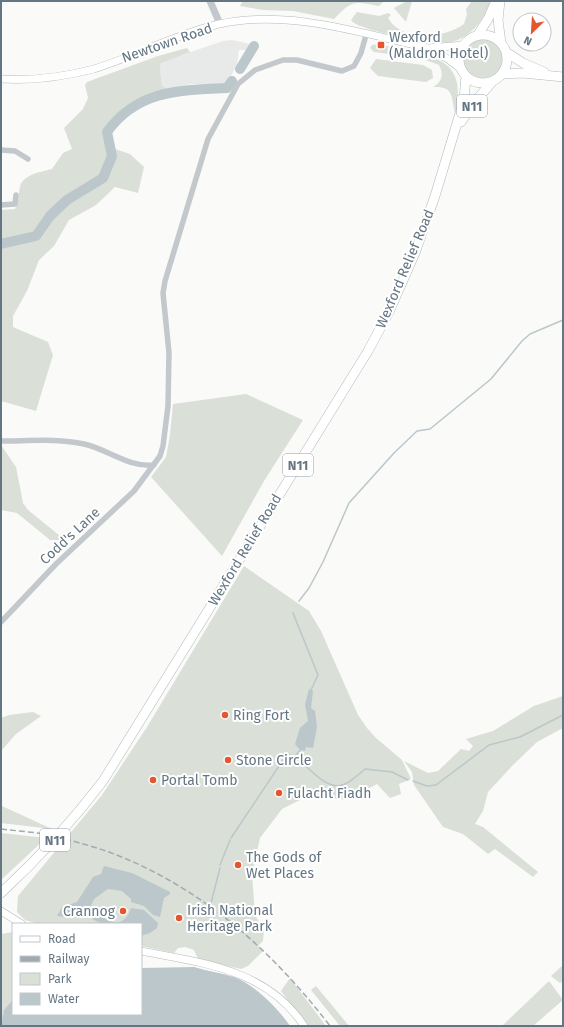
<svg xmlns="http://www.w3.org/2000/svg" width="564" height="1027" viewBox="0 0 564 1027" font-family="'Fira Sans',sans-serif">
  <rect width="100%" height="100%" fill="#fafaf8"/>
  <!-- built -->
  <path fill="#e8e9e9" d="M232 40 250 44 249 50H239L237 64 230 78 223 84H192L176 87 169 90 162 86 160 68 161 62 223 41Z"/>
  <!-- green -->
  <path fill="#dadfd7" d="M243 1H384L379 6C353 1 352 0 334 19L293 11 263 10 240 6Z
    M407 1H412L406 22 394 8Z
    M472 1H492C484 19 472 36 452 42 439 46 355 30 351 20L357 12 379 16 388 13 391 15 388 18C401 42 444 39 464 24L467 14 466 9Z
    M462 60a21 21 0 1 1 42 0a21 21 0 1 1-42 0Z
    M372 45C383 44 395 48 406 50 445 57 466 69 455 113 451 96 454 86 433 87 442 82 444 74 439 65L420 58 374 52 370 48Z
    M187 48 190 52 161 63 160 68 162 86 171 91C145 100 124 110 107 132L109 147 130 154 144 167 138 193 115 187 96 205 69 220 54 246 39 260 27 291 13 316V327L48 342 53 355 36 411 1 401V210L15 209C19 202 18 195 20 187 23 174 41 172 52 169L63 153 72 149 64 128 83 109 88 98 85 85 87 82 158 56Z
    M376 59 423 65 432 70 433 78 426 82 378 76 370 68Z
    M246 394 303 420 264 481 222 556 151 477 166 457 170 435 173 404Z
    M1 445 16 467 23 503 28 510 65 540H50L17 513 1 510Z
    M244 566 309 611 321 631 358 715 367 728 376 738 402 760 411 779 399 784 401 794 390 798 377 784 346 800 310 795 282 809 260 838 252 874 255 915 264 930 263 941 258 946 263 951 248 966 241 969 198 959 194 950 185 947 178 948 174 953 141 946V924H39L25 920 17 912 18 896 102 795 147 727Z
    M563 696V728L537 742 513 765 488 792 483 811 475 824 483 827 538 872 533 877 495 849 488 854 463 834 443 827 414 785 412 772 404 761 428 773 438 771 461 749 469 751 473 746 466 739 493 731 534 706Z
    M33 712 41 716 16 734 1 751V718L9 715Z
    M1 806H2L52 829 1 823Z
    M1 833 46 838 1 880Z
    M13 932V999L4 1010 3 1020 1 1021V934Z
    M563 965V981L560 983 551 976Z
    M290 978 326 1026H306L281 991Z
    M549 981 563 1000 533 1026H502Z
    M316 986 349 1026H340L311 990Z"/>
  <!-- water -->
  <path fill="#bbc7cb" d="M309 689 313 691 311 708 315 711 317 727 313 748 306 747 305 751 299 749 295 744 300 728 308 721 305 704Z
    M104 866 132 873 170 892V894L164 898 160 917 153 915 144 906 131 902V899L122 891 108 889 94 899 89 910 78 918 57 916 62 907 77 902 93 877 101 874Z
    M131 908 144 910 158 923 157 928 150 933 141 936V924H102L92 919 99 914C112 925 125 927 131 908Z
    M194 967C207 971 221 973 234 977 256 986 277 1007 290 1026H1L4 1010 13 999V1014H141V968Z"/>
  <g fill="none" stroke-linecap="round" stroke-linejoin="round">
    <!-- stream -->
    <path stroke="#bbc7cb" stroke-width="1.5" d="M299 601 309 588 323 562 349 503 394 453 417 431 430 429 491 379 522 341 530 334 563 320
      M293 613 318 675 311 690
      M296 755 301 749
      M297 759C310 767 327 793 345 784 352 781 359 774 365 769L392 772 408 780
      M413 781 427 786 436 785 489 745 520 737 563 715
      M231 838 287 754 294 757
      M220 865 230 840
      M211 903 220 868"/>
    <!-- river -->
    <path stroke="#bbc7cb" stroke-width="10" d="M240 69 254 46
      M1 244 36 236 50 216 67 200 103 178 112 156 107 132C137 90 180 90 227 88L232 81"/>
    <defs>
      <path id="secondary" d="M428 48 464 45
        M1 79C33 81 63 77 94 69 136 56 176 34 219 24 288 9 361 33 428 48L448 59 461 69
        M1 911 22 924
        M141 951C202 963 267 969 304 1026"/>
      <path id="trunk" d="M500 1 498 20 501 43
        M459 59a24 24 0 1 1 48 0a24 24 0 1 1-48 0Z
        M477 36 488 19 496 1
        M506 52 523 63 544 72
        M503 74 523 73 563 77
        M461 122 474 103 492 82
        M1 893C40 857 71 823 103 781L368 351 389 312 415 253 435 196 464 100 466 76"/>
    </defs>
    <!-- secondary casing -->
    <use href="#secondary" stroke="#b3babf" stroke-width="8"/>
    <!-- trunk casing -->
    <use href="#trunk" stroke="#b4b9bd" stroke-width="10"/>
    <!-- minor -->
    <path stroke="#c3c8cc" stroke-width="5.5" d="M1 150 15 151 28 159
      M1 205 15 204 16 195
      M1 441C28 441 58 438 84 444 107 449 130 468 154 465
      M1 622 56 564 134 491 160 456 163 446 168 406 169 353 163 293 165 281 208 139 238 84 255 70 283 60H297L342 71 354 66 361 53 366 35"/>
    <!-- tertiary -->
    <path stroke="#c3c8cc" stroke-width="7" d="M210 1 220 24"/>
    <!-- secondary -->
    <use href="#secondary" stroke="#fff" stroke-width="7"/>
    <!-- trunk -->
    <use href="#trunk" stroke="#fff" stroke-width="9"/>
    <!-- rail -->
    <path stroke="#a2aab0" stroke-width="1.5" stroke-dasharray="6 3" stroke-linecap="butt" d="M1 829 47 834
      M65 839C80 843 95 847 109 852 200 886 272 950 330 1026"/>
  </g>
  <!-- markers -->
  <g fill="#e4572e" stroke="#fff" stroke-width="1.5">
    <rect x="377" y="41" width="8" height="8" rx="2"/>
    <circle cx="225" cy="715" r="4"/>
    <circle cx="228" cy="760" r="4"/>
    <circle cx="153" cy="780" r="4"/>
    <circle cx="279" cy="793" r="4"/>
    <circle cx="238" cy="865" r="4"/>
    <circle cx="123" cy="911" r="4"/>
    <circle cx="179" cy="918" r="4"/>
  </g>
  <g text-anchor="middle" dominant-baseline="central" stroke-width="4" stroke-linejoin="round" paint-order="stroke">
    <!-- shield labels -->
    <g fill="#fff" stroke="#939fa8" stroke-width="1">
      <rect x="457" y="95" width="30" height="22" rx="3"/>
      <rect x="283" y="454" width="30" height="22" rx="3"/>
      <rect x="40" y="829" width="30" height="22" rx="3"/>
    </g>
    <g font-size="13" font-weight="bold" fill="#657683">
      <text x="472" y="106">N11</text>
      <text x="298" y="465">N11</text>
      <text x="55" y="840">N11</text>
    </g>
    <!-- poi labels -->
    <g font-size="14" fill="#657683" stroke="#fff" text-anchor="start">
      <text x="389" y="37">Wexford<tspan x="389" dy="16">(Maldron Hotel)</tspan></text>
      <text x="233" y="715">Ring Fort</text>
      <text x="236" y="760">Stone Circle</text>
      <text x="161" y="780">Portal Tomb</text>
      <text x="287" y="793">Fulacht Fiadh</text>
      <text x="246" y="857">The Gods of<tspan x="246" dy="16">Wet Places</tspan></text>
      <text x="187" y="910">Irish National<tspan x="187" dy="16">Heritage Park</tspan></text>
      <text x="115" y="911" text-anchor="end">Crannog</text>
    </g>
    <!-- street labels -->
    <g font-size="14" fill="#657683" stroke="#fff">
      <text transform="translate(167 43) rotate(-19)">Newtown Road</text>
      <text transform="translate(405 269) rotate(-67)">Wexford Relief Road</text>
      <text transform="translate(70 536) rotate(-43)">Codd's Lane</text>
      <text transform="translate(245 550) rotate(-59)">Wexford Relief Road</text>
    </g>
  </g>
  <!-- border -->
  <rect width="564" height="1027" fill="none" stroke="#657683" stroke-width="4"/>
  <!-- legend -->
  <rect x="12" y="923" width="130" height="92" fill="#ffffff" stroke="#c1c8cd"/>
  <rect x="20" y="936" width="20" height="6" fill="#ffffff" stroke="#c1c8cd"/>
  <text x="48" y="943" font-size="12" fill="#657683">Road</text>
  <rect x="20" y="956" width="20" height="6" fill="#a2aab0" stroke="#c1c8cd"/>
  <text x="48" y="963" font-size="12" fill="#657683">Railway</text>
  <rect x="20" y="973" width="20" height="12" fill="#dadfd7" stroke="#c1c8cd"/>
  <text x="48" y="983" font-size="12" fill="#657683">Park</text>
  <rect x="20" y="993" width="20" height="12" fill="#bbc7cb" stroke="#c1c8cd"/>
  <text x="48" y="1003" font-size="12" fill="#657683">Water</text>
  <!-- north arrow -->
  <g transform="translate(532 32) rotate(205)"><circle r="19" fill="#ffffff" stroke="#c1c8cd"/>
  <path d="M0-3L7 15L0 10L-7 15Z" fill="#e4572e"/>
  <text y="-6" font-size="11" font-weight="bold" text-anchor="middle" fill="#657683">N</text>
  </g>
</svg>
